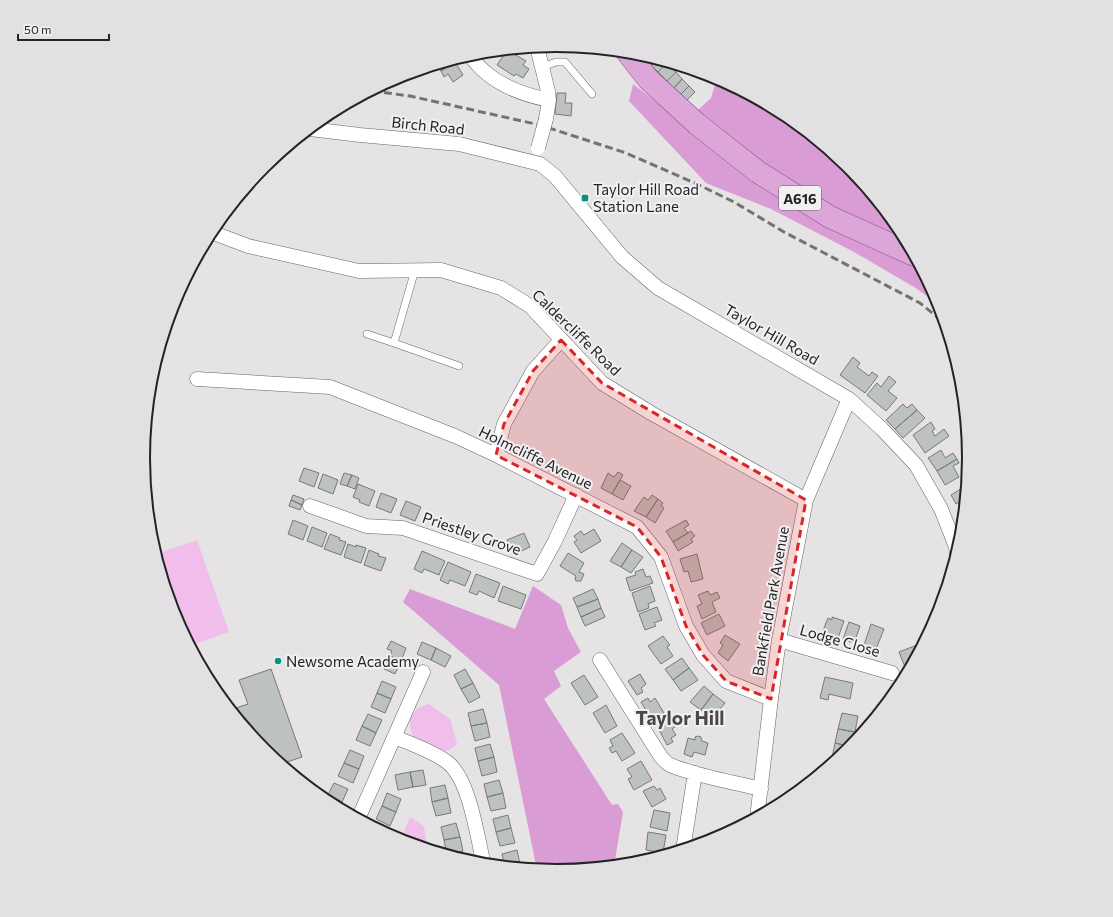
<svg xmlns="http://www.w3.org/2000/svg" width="1113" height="917" viewBox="0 0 1113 917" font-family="Commissioner,sans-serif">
  <rect width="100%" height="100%" fill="#e6e3e5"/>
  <!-- green -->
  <path fill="#f1beec" d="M197 540 229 632 190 646 174 617 156 554Z
    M429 704 450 719 457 743C455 748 448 751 442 752L432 745 413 737C406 720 411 708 429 704Z
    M410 817 424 826 427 849 400 841Z"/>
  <!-- forest -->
  <path fill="#da9cd5" d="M717 78 786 115 849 166 900 229 940 305 914 287 854 252 771 209 706 183 629 101 633 84 663 107 698 110 711 98Z
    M533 586 561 605 568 628 581 652 554 671 561 686 544 699 612 805 618 804 623 812 614 866 556 872 537 870 499 685 403 602 410 589 515 629Z"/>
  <!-- building -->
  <path fill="#bdc1c0" stroke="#767a79" d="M507 50 526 61 523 65 529 69 523 78 516 74 514 76 497 65Z
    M641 54 657 59 651 65Z
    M657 59 666 62 667 63 658 72 651 65Z
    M453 60 455 62 441 71 436 65Z
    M455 62 463 75 453 82 448 74 444 77 441 71Z
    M667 63 676 72 667 81 658 72Z
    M676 72 682 79 674 88 667 81Z
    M682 79 689 86 681 94 674 88Z
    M689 86 695 92 687 100 681 94Z
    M557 93H566L565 103H572L571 116 555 114Z
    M853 357 860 363 857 367 869 376 872 372 878 376 865 393 840 375Z
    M889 376 896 382 888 391 897 398 886 411 867 395 877 383 881 387Z
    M903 404 907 408 912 404 917 410 895 429 886 420Z
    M917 410 925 418 903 438 895 429Z
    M931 422 935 429 932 431 935 436 944 429 949 436 925 453 913 435Z
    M941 450 945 458 953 453 957 459 937 471 928 458Z
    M957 459 959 463 953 466 959 477 945 485 937 471Z
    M304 468 319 473 314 487 299 481Z
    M618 472 623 475 612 494 601 488 608 473 614 477Z
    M344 473 352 475 347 486 340 484Z
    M323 474 338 480 333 494 318 488Z
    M352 475 359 478 355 489 347 486Z
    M620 480 631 486 623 500 612 494Z
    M358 484 375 491 369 506 359 502 360 500 353 497Z
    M967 485 966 498 956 504 951 495Z
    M381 493 397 499 391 513 376 507Z
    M293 495 304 499 302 505 291 500Z
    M652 495 658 499 646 517 634 511 644 497 648 500Z
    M658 499 663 503 661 506 664 508 655 523 646 517Z
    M291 500 302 505 300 510 289 506Z
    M406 501 421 507 415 521 400 515Z
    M293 520 308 526 303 540 288 534Z
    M686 520 689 525 684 528 688 533 673 542 666 531Z
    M312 527 327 533 322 547 307 541Z
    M594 529 601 541 581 553 574 542 577 540 574 536 581 531 584 535Z
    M691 531 695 536 691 539 693 542 678 551 673 542Z
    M524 533 530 547 517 553 515 548 511 550 507 540Z
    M330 534 340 538 339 540 346 542 341 555 324 549Z
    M622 543 632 550 621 567 610 561Z
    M348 544 356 547V545L366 548 361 563 344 557Z
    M369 550 379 554 378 556 386 558 381 571 364 565Z
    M632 550 643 557 631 573 621 567Z
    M422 551 445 561 439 575 424 569 422 573 414 569Z
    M568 553 584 563 579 572 584 574 581 581H576L575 578 576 576 560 566Z
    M697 554 703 579 691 582 688 571 684 572 680 559Z
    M448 562 471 572 465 586 450 580 448 584 440 580Z
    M643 569 646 577 650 576 653 583 630 591 626 578 636 575 635 572Z
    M476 574 500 583 494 598 479 591 477 595 469 592Z
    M503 586 526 595 521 609 498 601Z
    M650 586 655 601 648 604 649 608 638 612 632 593Z
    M593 589 598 599 577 607 573 598Z
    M708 591 710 595 717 592 720 598 712 602 716 612 702 619 697 606 702 604 698 595Z
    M598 599 601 608 581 617 577 607Z
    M657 607 662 620 654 623 656 626 645 630 639 614Z
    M601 608 605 617 585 626 581 617Z
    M719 614 725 626 707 635 701 623Z
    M832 617 844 621 838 638 822 633 828 618 832 620Z
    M849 622 860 626 854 643 843 639Z
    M871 624 884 629 876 649 864 645Z
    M725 635 740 644 728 661 718 653 723 645 720 643Z
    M663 636 670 645 667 647 673 656 661 664 648 646Z
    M391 641 406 648 401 661 390 656 392 651 387 649Z
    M422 642 436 648 431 660 417 654Z
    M922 643 923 645 913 665 905 667 899 652Z
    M436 648 451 656 445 667 431 660Z
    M390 656 401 661 395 674 384 669Z
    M682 658 689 668 673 680 665 669Z
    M689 668 698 680 681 691 673 680Z
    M271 669 302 757 281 764 264 751 230 710 248 704 239 680Z
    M465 669 473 683 461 689 454 675Z
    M640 674 646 684 641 688 643 692 637 695 628 681Z
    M584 675 598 697 585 705 571 683Z
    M825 677 853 683 850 699 829 694 828 700 820 698Z
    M382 681 396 687 391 699 377 693Z
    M473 683 480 697 469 703 461 689Z
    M216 684 222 699 211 686Z
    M704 686 713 694 701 710 690 702Z
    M377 693 391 699 385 713 371 707Z
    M713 694 725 703 712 719 701 710Z
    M648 698 650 702 655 698 664 713 652 720 641 702Z
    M606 705 617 726 605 733 593 713Z
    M483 709 487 723 471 726 468 713Z
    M842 713 858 716 855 732 838 729Z
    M368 714 382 720 376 733 362 726Z
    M666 717 667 720 673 717 678 725 672 729 676 735 671 738 673 742 667 745 657 726 664 722 662 719Z
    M487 723 490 737 475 741 471 726Z
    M362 726 376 733 370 746 356 740Z
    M838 729 855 732 852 747 835 743Z
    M622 733 635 753 622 761 616 751 612 753 609 748 613 746 610 740Z
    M698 736 701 737 702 741 708 743 705 755 694 752 692 757 684 754 688 738 695 740V737Z
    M835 743 852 747 851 748 839 759 832 758Z
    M490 744 494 757 478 761 475 748Z
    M350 750 364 756 359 769 344 763Z
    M494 757 497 772 482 776 478 761Z
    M641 761 652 780 634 790 628 779 632 777 627 769Z
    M344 763 359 769 353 783 338 776Z
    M423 770 426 785 413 787 410 772Z
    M410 772 413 787 398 790 395 775Z
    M499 780 503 793 487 797 484 784Z
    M334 783 348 789 342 802 328 795Z
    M445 785 448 798 432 802 430 788Z
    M654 786 657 790 660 788 666 799 652 807 643 791Z
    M387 793 401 799 396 812 382 806Z
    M503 793 506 808 491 811 487 797Z
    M328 795 342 802 339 809 325 801Z
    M448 798 451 813 436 816 432 802Z
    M382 806 396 812 390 826 376 819Z
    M654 810 670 813 667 831 650 827Z
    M508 815 511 828 496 832 493 819Z
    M456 823 460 837 444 840 441 827Z
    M511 828 515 843 500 846 496 832Z
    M648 832 666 835 663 853 646 850Z
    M460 837 463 851 447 855 444 840Z
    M517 850 520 864 505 867 502 854Z
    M645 854 662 857 644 862Z"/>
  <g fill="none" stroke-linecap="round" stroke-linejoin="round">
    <defs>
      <path id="lane" d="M542 67 556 62H565L592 94
        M415 270 394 343 459 366
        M367 334 394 343"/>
      <path id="street" d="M537 47 548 91 549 100 546 119
        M470 55C487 81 519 94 549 100
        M310 129 360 135 459 144 540 164 555 176 622 257 658 288 849 399 882 429 916 465 941 509 956 547 957 555
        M211 232 248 246 359 271 441 270 501 288 530 306 602 383 651 413 806 500
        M197 379 330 387 455 436 496 455 637 527 661 557 686 626 703 655 726 681 771 699
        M496 455 504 424 533 371 561 340
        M310 506 366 526 403 528 537 574 555 541 576 495
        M779 640 892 673
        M600 660 661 757C664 760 666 763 670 765 696 776 733 782 761 789
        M394 737C410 743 434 752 447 762 470 779 477 837 484 865
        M757 818 771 699 779 640 806 500 849 399
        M358 819 423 672
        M683 850 695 773"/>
      <path id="primary" d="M627 52 648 79 697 124 758 172 830 217 914 255"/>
    </defs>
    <!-- lane casing -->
    <use href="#lane" stroke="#666466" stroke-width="8"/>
    <!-- street casing -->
    <use href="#street" stroke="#666466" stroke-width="15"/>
    <!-- primary casing -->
    <use href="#primary" stroke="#8c5388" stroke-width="23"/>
    <!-- lane -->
    <use href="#lane" stroke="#fff" stroke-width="7"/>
    <!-- street -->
    <use href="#street" stroke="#fff" stroke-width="14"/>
    <!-- primary -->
    <use href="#primary" stroke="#dca7d8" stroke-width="22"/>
    <!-- rail -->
    <path stroke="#747273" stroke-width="3" stroke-dasharray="8 4" stroke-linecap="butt" d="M372 91 410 96 540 125 626 153 697 184 734 202 784 232 920 303 946 324"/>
    <defs>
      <path id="street-bridge" d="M538 148 546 119"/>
    </defs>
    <!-- street-bridge casing -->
    <use href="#street-bridge" stroke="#666466" stroke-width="15" stroke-linecap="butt"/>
    <!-- street-bridge -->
    <use href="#street-bridge" stroke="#fff" stroke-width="14"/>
  </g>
  <!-- marked area -->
  <path fill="#d62828" fill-opacity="0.2" stroke="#d62828" stroke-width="3" stroke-dasharray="8 5" stroke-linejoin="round" d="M561 340 602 383 806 500 771 699 726 681 703 655 686 626 661 557 637 527 496 455 504 424 533 371Z"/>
  <!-- markers -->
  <g fill="#05937f" stroke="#f3f0f3" stroke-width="1.5">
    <rect x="581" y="194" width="8" height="8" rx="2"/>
    <circle cx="278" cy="661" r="4"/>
  </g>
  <g text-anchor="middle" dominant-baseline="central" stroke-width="4" stroke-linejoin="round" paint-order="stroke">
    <!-- shield labels -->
    <rect fill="#f3f0f3" stroke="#636163" stroke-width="1" x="779" y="186" width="42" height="24" rx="3"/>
    <g font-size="14" font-weight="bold" fill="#252425">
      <text x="800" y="198">A616</text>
    </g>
    <!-- street labels -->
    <g font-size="15" fill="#252425" stroke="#f3f0f3">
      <text transform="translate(428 125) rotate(6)">Birch Road</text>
      <text transform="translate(577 332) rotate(44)">Caldercliffe Road</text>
      <text transform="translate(772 334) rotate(30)">Taylor Hill Road</text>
      <text transform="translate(536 457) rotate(26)">Holmcliffe Avenue</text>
      <text transform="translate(472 533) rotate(19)">Priestley Grove</text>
      <text transform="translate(770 601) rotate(-80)">Bankfield Park Avenue</text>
      <text transform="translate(840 640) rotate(16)">Lodge Close</text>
    </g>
    <!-- poi labels -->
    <g font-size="15" fill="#252425" stroke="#f3f0f3" text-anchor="start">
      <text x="593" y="189">Taylor Hill Road<tspan x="593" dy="17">Station Lane</tspan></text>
      <text x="286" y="661">Newsome Academy</text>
    </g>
    <!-- district labels -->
    <g font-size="19" font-weight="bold" fill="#4a474a" stroke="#f3f0f3">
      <text x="680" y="717">Taylor Hill</text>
    </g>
  </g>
  <!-- crop -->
  <path d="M0 0H1113V917H0ZM150 458a406 406 0 1 1 812 0a406 406 0 1 1-812 0Z" fill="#e3e0e3" fill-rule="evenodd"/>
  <path fill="none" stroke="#252425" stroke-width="2" d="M150 458a406 406 0 1 1 812 0a406 406 0 1 1-812 0Z"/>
  <!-- scale -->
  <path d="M18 34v6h91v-6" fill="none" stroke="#252425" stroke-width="2"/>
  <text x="24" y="34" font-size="12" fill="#252425" stroke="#f3f0f3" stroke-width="3" paint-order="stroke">50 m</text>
</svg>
